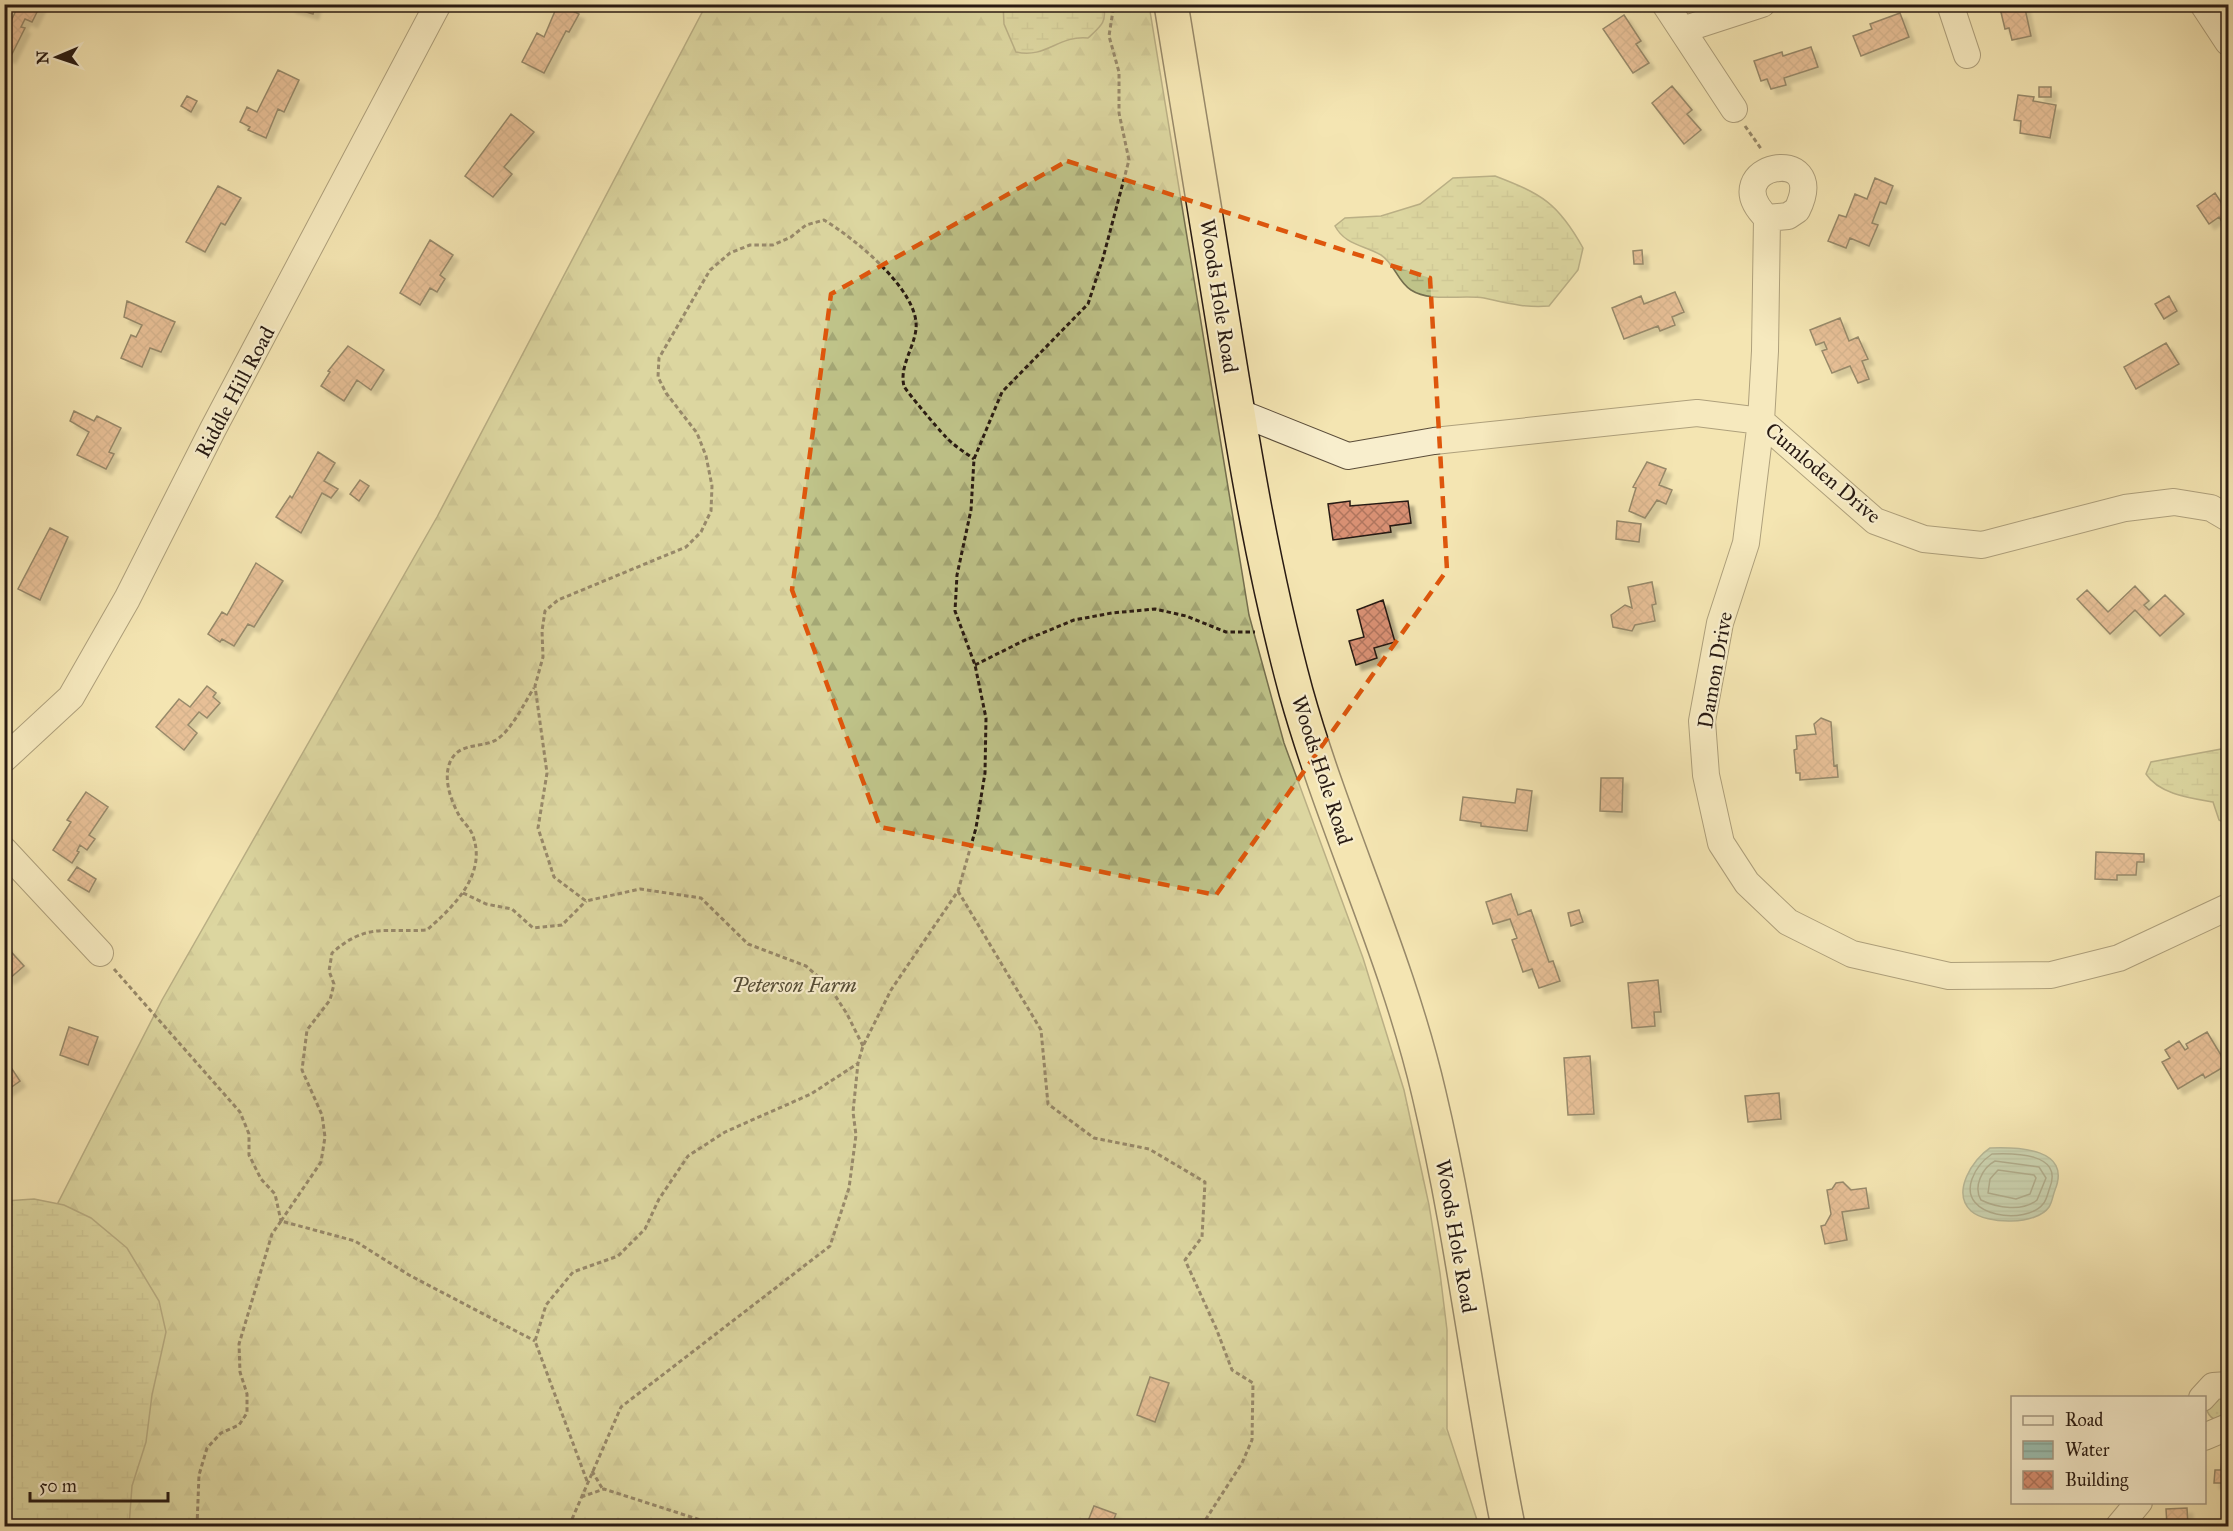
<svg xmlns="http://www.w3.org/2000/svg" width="2233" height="1531" viewBox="0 0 2233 1531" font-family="'IM FELL Great Primer',serif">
  <defs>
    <pattern id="grass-dots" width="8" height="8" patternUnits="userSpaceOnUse" patternTransform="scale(1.5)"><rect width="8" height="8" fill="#bfc389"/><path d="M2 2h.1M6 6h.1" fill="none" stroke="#a4a775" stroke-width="1.8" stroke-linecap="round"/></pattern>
    <pattern id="forest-firs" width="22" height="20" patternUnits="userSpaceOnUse" patternTransform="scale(1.5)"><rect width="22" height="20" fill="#bfc389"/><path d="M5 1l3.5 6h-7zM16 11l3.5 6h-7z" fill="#a4a775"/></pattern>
    <pattern id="wetland-marsh" width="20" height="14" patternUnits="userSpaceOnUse" patternTransform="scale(1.5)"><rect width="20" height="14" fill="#bfc389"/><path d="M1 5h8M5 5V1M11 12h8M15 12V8" fill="none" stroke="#a4a775"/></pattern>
    <pattern id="water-rules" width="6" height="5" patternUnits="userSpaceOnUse" patternTransform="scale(1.5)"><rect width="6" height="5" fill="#9cbfb0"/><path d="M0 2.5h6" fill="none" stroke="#86a496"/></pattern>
    <pattern id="building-cross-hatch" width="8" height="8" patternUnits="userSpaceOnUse" patternTransform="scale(1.5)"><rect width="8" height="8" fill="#d89073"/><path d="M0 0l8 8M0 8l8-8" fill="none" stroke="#af755d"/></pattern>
    <filter id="shadow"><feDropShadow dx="5.5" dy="5.5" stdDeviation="1.5" flood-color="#0004"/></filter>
  </defs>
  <rect width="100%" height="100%" fill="#f4e5b2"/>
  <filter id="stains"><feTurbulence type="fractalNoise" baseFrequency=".00333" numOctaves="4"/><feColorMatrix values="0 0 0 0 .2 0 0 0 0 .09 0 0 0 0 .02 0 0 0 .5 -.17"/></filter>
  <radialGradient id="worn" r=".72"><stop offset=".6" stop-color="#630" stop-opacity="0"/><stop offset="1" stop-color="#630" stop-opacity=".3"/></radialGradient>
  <!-- grass -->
  <path fill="url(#grass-dots)" stroke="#746e4e" stroke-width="1.5" d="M2228 1391V1420C2216 1421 2209 1420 2206 1407Z"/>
  <!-- forest -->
  <path fill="url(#forest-firs)" stroke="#746e4e" stroke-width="1.5" d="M706 5H1149L1249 615 1284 743 1363 958 1404 1090 1429 1205 1440 1273 1447 1330V1429L1479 1526H5L4 1308 162 1000 437 517Z"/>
  <!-- wetland -->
  <path fill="url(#wetland-marsh)" stroke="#746e4e" stroke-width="1.5" d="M1003 4 1103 5C1108 22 1100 27 1088 38 1058 35 1046 59 1016 52L1004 24Z
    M1495 176C1542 194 1558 203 1583 248L1578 270 1549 306C1525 308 1507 303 1484 298 1462 294 1431 303 1411 290 1397 281 1395 264 1381 255 1364 245 1345 245 1335 226L1345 218 1381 216 1420 204 1453 178Z
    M2227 748 2228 825 2219 820 2213 802C2190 798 2159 794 2146 774L2151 762Z
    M34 1199 64 1205 91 1218 127 1248 159 1301 166 1332 152 1395 146 1442 132 1486 129 1526H5V1201Z"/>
  <!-- water -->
  <path fill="url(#water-rules)" stroke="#6e7d71" stroke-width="1.5" d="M1990 1148C2018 1147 2072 1148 2055 1190 2053 1195 2052 1203 2049 1207 2037 1225 1987 1225 1971 1211 1951 1192 1973 1159 1990 1148Z"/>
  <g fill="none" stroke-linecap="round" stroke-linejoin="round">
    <!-- shore -->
    <path stroke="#626c61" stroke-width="1.5" d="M1992 1154C2014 1153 2063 1153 2050 1187 2048 1192 2047 1200 2043 1204 2027 1225 1958 1218 1972 1179 1976 1168 1983 1160 1992 1154Z
      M1995 1161 2039 1167 2046 1178 2037 1200C2023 1212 1997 1208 1981 1200 1973 1187 1982 1168 1995 1161Z
      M1998 1170 2034 1175 2036 1178 2030 1194 2016 1199 1988 1193 1990 1179Z"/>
  </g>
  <!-- building -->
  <path fill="url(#building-cross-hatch)" stroke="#281a12" stroke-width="1.5" filter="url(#shadow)" d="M19 4H41L32 22 25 19 21 27 25 28 10 58 4 55V18L11 21Z
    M290 4H316L313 14 290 7Z
    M558 4 579 14 569 32 566 31 544 73 522 62 537 33 544 37Z
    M1999 4H2024L2031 36 2012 40 2009 28 2005 29Z
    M1900 13 1909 37 1861 56 1853 36 1872 29 1870 24Z
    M1624 15 1641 41 1636 44 1649 63 1633 73 1603 29Z
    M1811 47 1818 67 1784 78 1786 85 1771 89 1767 79 1761 81 1754 61 1782 52 1783 56Z
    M278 70 299 80 284 112 278 109 266 138 248 130 250 127 240 122 247 107 257 112Z
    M1672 86 1692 110 1687 114 1701 130 1684 144 1652 103Z
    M2039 87H2051V97H2039Z
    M2018 95 2034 97 2033 101 2056 105 2050 138 2020 133 2021 121 2014 120Z
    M187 96 197 101 191 112 181 106Z
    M511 114 534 132 504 167 512 174 493 197 465 176Z
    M1875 178 1893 186 1886 204 1880 202 1872 223 1878 225 1869 246 1850 238 1846 248 1828 241 1839 215 1846 217 1855 194 1867 199Z
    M218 186 241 198 225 225 221 223 205 252 186 242Z
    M2215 193 2228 213V231L2219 217 2209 224 2197 206Z
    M430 240 453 255 440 275 445 279 437 292 430 288 420 305 400 293Z
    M1642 250 1643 264H1634L1633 251Z
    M1675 292 1684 312 1672 317 1675 325 1660 331 1658 326 1624 339 1612 308 1641 296 1644 304Z
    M2169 296 2177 311 2164 319 2155 304Z
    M127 301 175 322 161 352 150 348 142 367 121 358 131 335 136 337 142 325 124 317Z
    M1840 318 1849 341 1858 337 1868 359 1862 361 1869 379 1858 383 1850 366 1832 373 1822 351 1827 349 1824 342 1816 345 1810 330Z
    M2166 343 2179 364 2136 389 2124 367Z
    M348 346 384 370 371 390 357 380 344 401 321 386 330 372 328 371Z
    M74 411 94 421 97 416 121 428 109 452 114 454 106 469 77 455 89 432 70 421Z
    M318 452 335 463 324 481 338 489 331 498 322 493 301 533 276 517 290 496 292 498Z
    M1647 462 1666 469 1659 485 1672 490 1666 504 1657 500 1645 518 1629 511 1636 488 1633 487Z
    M360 480 369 486 359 501 350 494Z
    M1350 501V506L1408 501 1411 523 1390 526 1391 532 1333 540 1328 504Z
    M1617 521 1641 524 1639 542 1616 539Z
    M50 528 68 537 40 600 18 589Z
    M256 563 283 581 254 627 248 624 234 646 222 639 220 642 208 634 222 612 227 615Z
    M1652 582 1656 604 1652 605 1655 621 1635 625 1632 631 1613 627 1611 615 1625 605 1632 608 1628 587Z
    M2135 586 2149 601 2144 605 2149 610 2165 595 2184 614 2160 636 2135 610 2110 634 2077 599 2087 590 2108 612Z
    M1383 600 1395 642 1374 648 1377 658 1356 665 1349 641 1364 637 1357 610Z
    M207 686 216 693 213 697 220 703 207 718 199 712 188 725 197 733 184 750 156 727 179 699 190 707Z
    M1821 718 1831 722 1834 766 1837 765 1838 777 1800 780V773H1796L1794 750 1797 749 1796 736 1816 734 1814 724Z
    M1601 778H1623L1622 812 1600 811Z
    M1517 789 1532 791 1527 831 1481 826V823L1460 820 1463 797 1515 803Z
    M86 792 108 807 89 835 95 839 87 850 80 845 77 851 79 852 72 863 53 850 71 822 67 820Z
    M2096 852 2144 854V862H2137L2136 875H2117V880L2095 879Z
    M77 867 96 879 89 892 68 880Z
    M1511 894 1518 915 1531 910 1549 962 1553 961 1560 981 1539 988 1532 969 1523 972 1512 940 1517 938 1510 919 1493 924 1486 902Z
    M1579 910 1583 922 1571 926 1568 913Z
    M4 944 24 966 9 979 4 974Z
    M1658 980 1661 1012H1654L1655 1026 1632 1028 1628 983Z
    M69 1027 98 1037 88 1065 60 1055Z
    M2207 1032 2227 1065 2205 1078 2203 1074 2178 1089 2162 1062 2170 1058 2165 1050 2179 1041 2185 1050 2188 1048 2186 1044Z
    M1590 1056 1594 1114 1568 1115 1564 1058Z
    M12 1069 20 1081 6 1091 4 1074Z
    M1779 1093 1781 1119 1748 1122 1745 1096Z
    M1843 1182 1851 1190 1866 1188 1869 1208 1842 1212 1847 1240 1825 1244 1821 1226 1825 1225 1831 1214 1827 1190 1832 1189 1836 1183Z
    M2228 1334V1358H2224L2222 1335Z
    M1150 1377 1169 1383 1155 1422 1137 1415Z
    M2222 1460H2228V1483H2214L2215 1470H2221Z
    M2225 1498H2228V1511H2225Z
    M1094 1506 1116 1514 1111 1526H1086Z
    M2187 1508 2188 1526H2167L2166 1509Z"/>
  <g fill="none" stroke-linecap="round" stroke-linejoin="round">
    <defs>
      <path id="minor" d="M1665 4 1734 109
        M1950 4 1967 55
        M2203 4 2228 42
        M1682 30 1762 4
        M1767 218 1788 216 1797 210C1831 142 1713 165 1767 218L1765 351 1761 421 1746 543 1720 623 1702 721 1706 775 1721 843 1747 883 1788 922 1852 954 1949 976 2051 975 2119 958 2228 907
        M1238 412 1348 456 1434 441 1697 413 1761 421 1875 521 1924 539 1982 545 2125 508 2174 502 2211 508 2228 518
        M4 759 71 697 127 599 213 429 438 4
        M4 850 100 953
        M2202 1398 2213 1386 2228 1385
        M2204 1437 2228 1427
        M2119 1526 2139 1502"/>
      <path id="highway" d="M1171 4C1188 111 1206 216 1223 322 1243 446 1263 570 1296 692 1334 828 1397 956 1429 1094 1463 1237 1479 1383 1508 1526"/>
    </defs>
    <!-- minor casing -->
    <use href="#minor" stroke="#5b4d3a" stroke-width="28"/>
    <!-- highway casing -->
    <use href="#highway" stroke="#281a12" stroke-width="36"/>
    <!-- path -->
    <path stroke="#281a12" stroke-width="3" stroke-dasharray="4.5 3" stroke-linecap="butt" d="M1745 126 1762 150
      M975 665 1023 641 1074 620 1112 613 1155 609 1186 616 1226 632H1255
      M958 891 1041 1030 1048 1104 1094 1138 1149 1149 1205 1182 1202 1237 1185 1260 1216 1328 1232 1370 1253 1383 1252 1440 1242 1463 1206 1519 1205 1526
      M463 893 486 904 512 909 533 928 562 925 586 901
      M114 969 240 1112 249 1134V1155L261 1179 275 1194 281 1221
      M863 1046 847 1014 829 986 806 966 748 944 701 898 640 889 586 901 554 877 538 828 547 773 535 686 543 657 542 631 545 611 558 600 686 547 701 532 711 511 712 486 706 456 697 433 666 393 658 377 659 358 710 270 730 253 750 245H773L791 237 806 225 824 220C854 238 920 291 916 329 914 348 899 367 904 386 906 391 939 430 945 436 953 445 964 452 974 459
      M281 1221 321 1162 325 1137 322 1115 302 1070 307 1030 330 1000 334 984 329 971 332 953C367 922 385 933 427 930 453 907 487 875 473 836 471 829 464 823 460 817 451 801 442 778 451 760 461 742 482 748 496 740 512 730 524 703 534 688
      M592 1471 602 1488
      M587 1481 535 1341 546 1305 573 1272 618 1256 645 1229 659 1199 688 1156 725 1132 811 1094 857 1064
      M581 1497 604 1489 719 1526
      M197 1526 199 1475 207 1448 221 1433 239 1425 247 1413V1394L240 1372 239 1344 272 1234 281 1221 355 1241 409 1275 535 1341
      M569 1526 621 1407 830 1246 849 1188 856 1135 853 1112 858 1063 863 1046 891 990 958 891 976 828 985 773 986 718 975 665 955 611 957 575 971 510 974 459 1002 392 1088 304 1103 258 1129 160 1119 113V72L1109 36 1114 4"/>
    <!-- minor -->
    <use href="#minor" stroke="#f8eecd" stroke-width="26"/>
    <!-- highway -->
    <use href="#highway" stroke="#f4e5b2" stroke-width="33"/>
  </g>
  <!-- marked area -->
  <path d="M0 0H2233V1531H0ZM1067 161 1430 278 1447 570 1216 895 880 827 792 590 831 294Z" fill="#f4e5b2" fill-opacity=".55" fill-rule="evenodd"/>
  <path fill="none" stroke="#de560c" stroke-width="4.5" stroke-dasharray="12 8" stroke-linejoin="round" d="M1067 161 1430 278 1447 570 1216 895 880 827 792 590 831 294Z"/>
  <g text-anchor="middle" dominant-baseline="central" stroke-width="4.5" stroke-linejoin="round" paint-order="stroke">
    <!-- street labels -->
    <g font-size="21" fill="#281a12" stroke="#f8eecd">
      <text transform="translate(1219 296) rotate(81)">Woods Hole Road</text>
      <text transform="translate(235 392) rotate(-62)">Riddle Hill Road</text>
      <text transform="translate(1823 473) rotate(40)">Cumloden Drive</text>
      <text transform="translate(1715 670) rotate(-80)">Damon Drive</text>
      <text transform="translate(1322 770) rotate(72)">Woods Hole Road</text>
      <text transform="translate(1456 1236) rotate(80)">Woods Hole Road</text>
    </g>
    <!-- park labels -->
    <g font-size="21" font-style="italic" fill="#554d36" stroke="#f8eecd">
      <text x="794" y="985">Peterson Farm</text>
    </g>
  </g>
  <!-- margin -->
  <rect width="2233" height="1531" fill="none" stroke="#f4e5b2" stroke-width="24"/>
  <rect x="6" y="6" width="2221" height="1519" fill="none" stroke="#281a12" stroke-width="3"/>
  <rect x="12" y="12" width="2209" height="1507" fill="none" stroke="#281a12" stroke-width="1.5"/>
  <!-- legend -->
  <rect x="2011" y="1396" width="195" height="108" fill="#f8eecd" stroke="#a59982" stroke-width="1.5"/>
  <rect x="2023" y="1416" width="30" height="9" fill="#f8eecd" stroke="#a59982" stroke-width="1.5"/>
  <text x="2065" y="1426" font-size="18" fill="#281a12">Road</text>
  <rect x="2023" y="1441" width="30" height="18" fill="url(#water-rules)" stroke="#a59982" stroke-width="1.5"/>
  <text x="2065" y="1456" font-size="18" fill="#281a12">Water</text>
  <rect x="2023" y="1471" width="30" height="18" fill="url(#building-cross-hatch)" stroke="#a59982" stroke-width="1.5"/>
  <text x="2065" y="1486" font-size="18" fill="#281a12">Building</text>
  <!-- north arrow -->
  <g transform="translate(57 57) rotate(268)" stroke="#f8eecd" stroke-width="4.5" paint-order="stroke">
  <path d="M0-4.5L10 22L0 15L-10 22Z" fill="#281a12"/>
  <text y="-9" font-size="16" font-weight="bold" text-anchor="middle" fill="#281a12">N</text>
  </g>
  <!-- scale -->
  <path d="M30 1492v9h138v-9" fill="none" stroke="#281a12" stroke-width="3"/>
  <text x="39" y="1492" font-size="18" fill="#281a12" stroke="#f8eecd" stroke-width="4.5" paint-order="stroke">50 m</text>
  <rect width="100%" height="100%" filter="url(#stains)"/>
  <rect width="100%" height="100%" fill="url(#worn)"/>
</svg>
